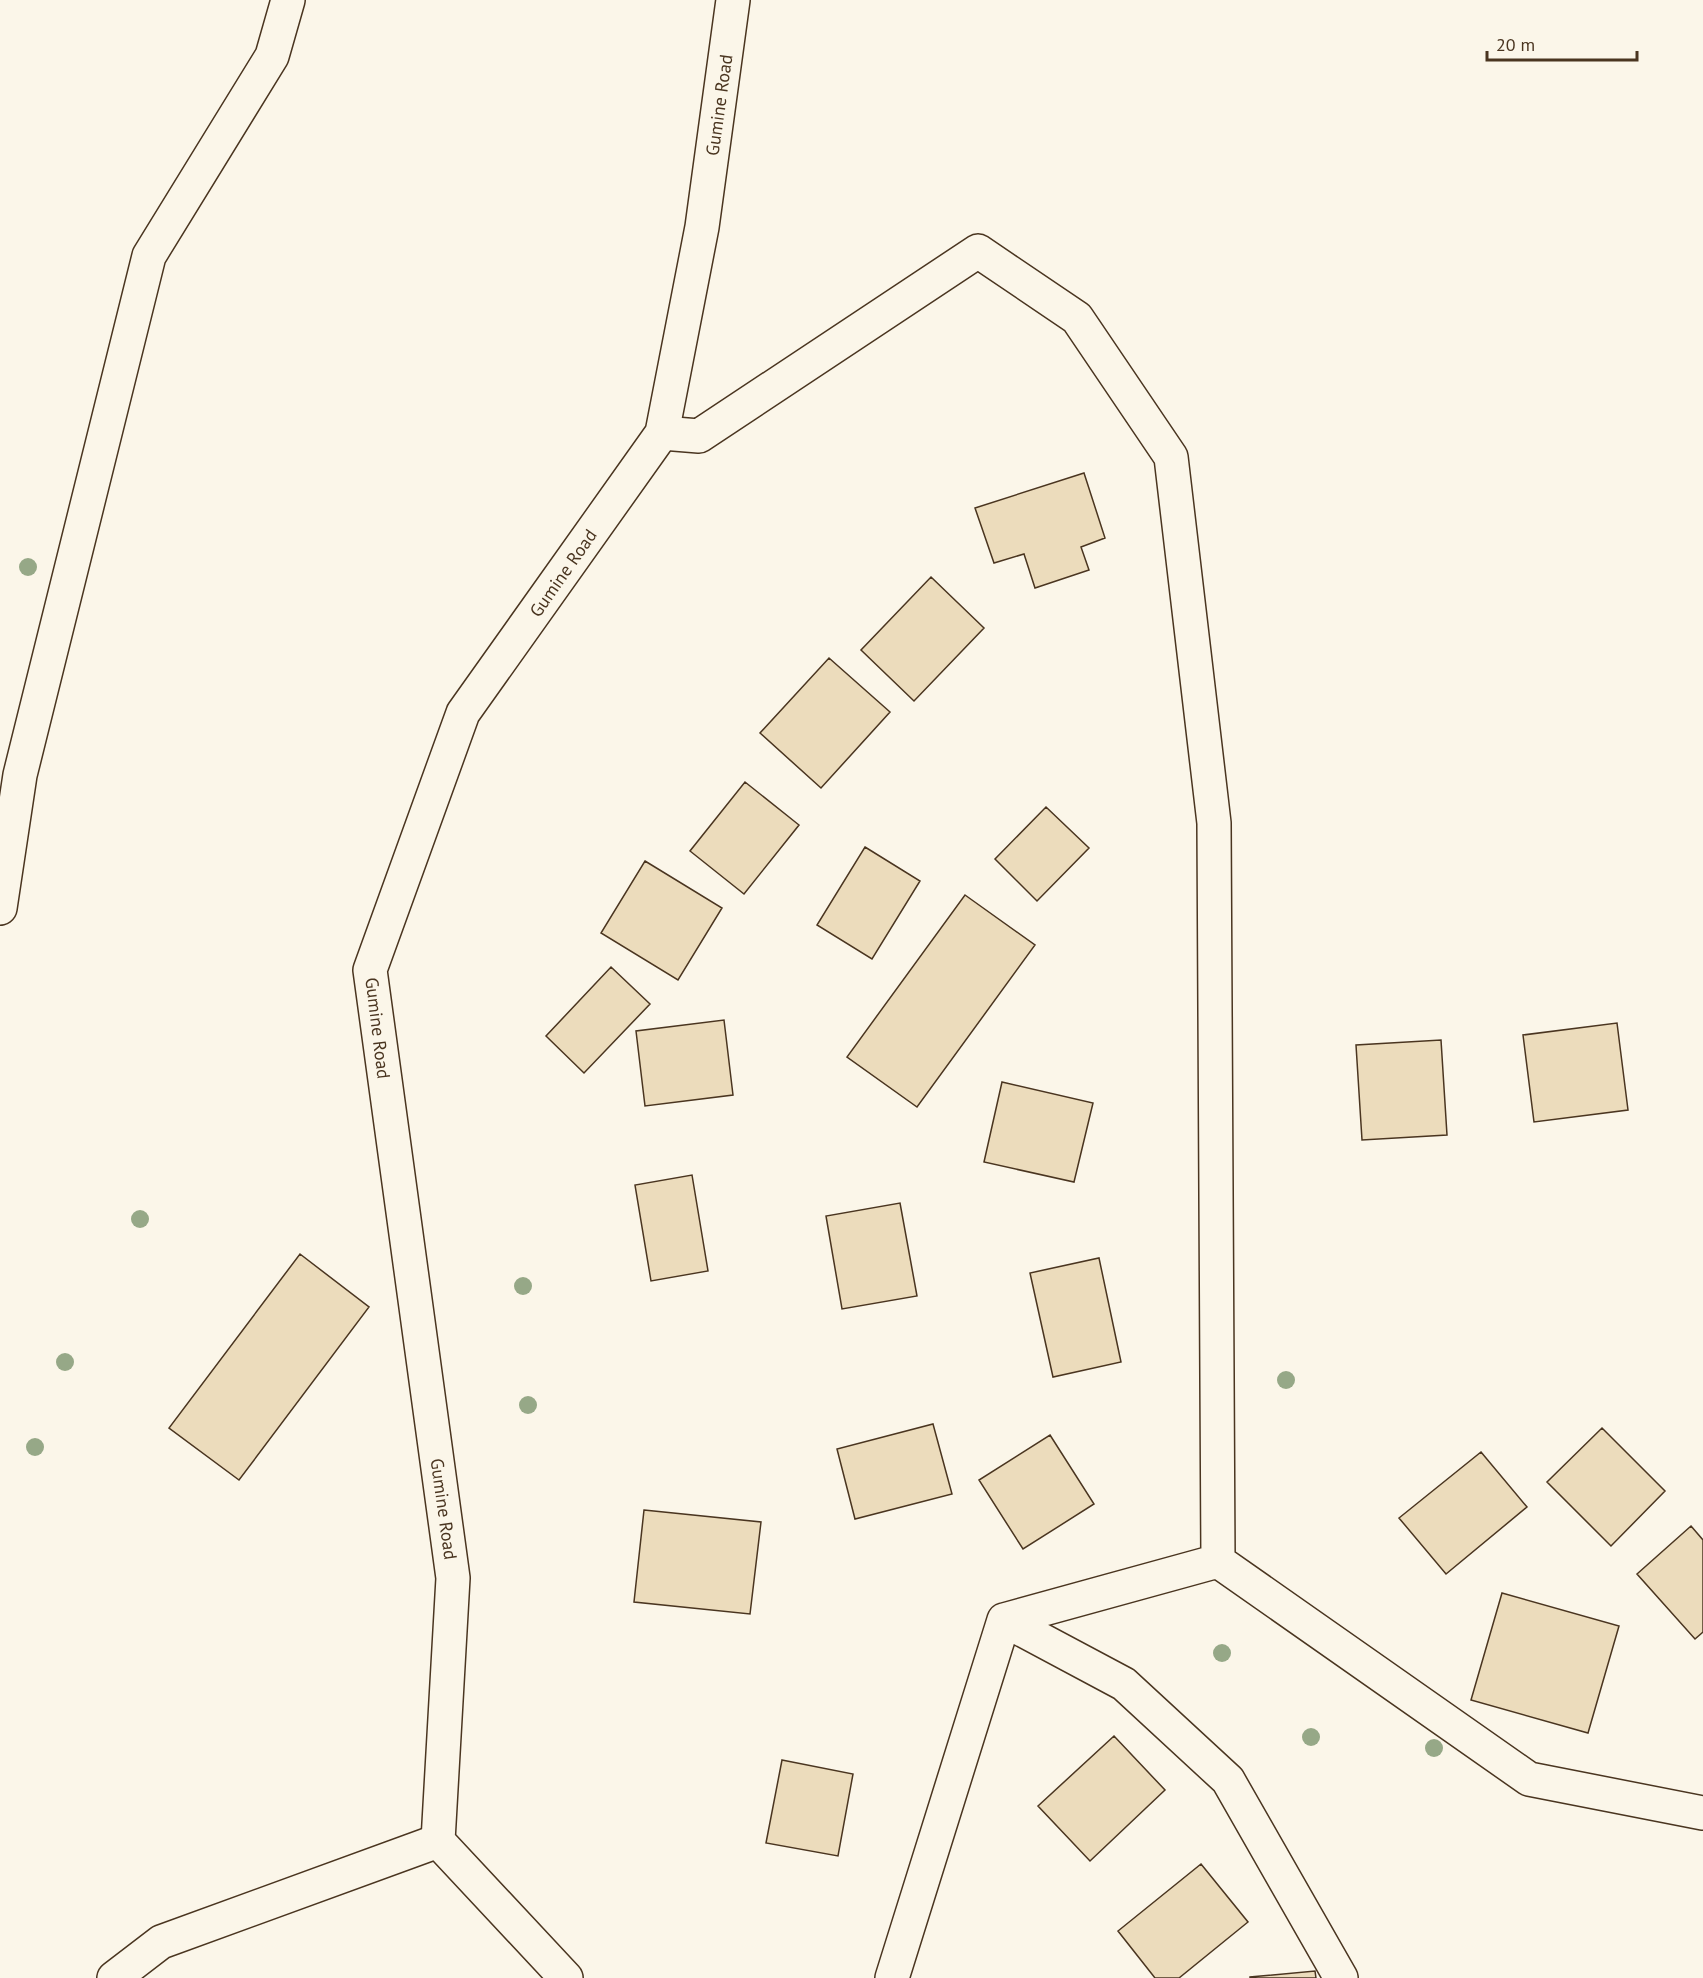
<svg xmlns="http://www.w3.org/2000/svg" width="1703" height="1978" viewBox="0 0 1703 1978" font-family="'PT Sans',sans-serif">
  <rect width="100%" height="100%" fill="#fbf6e9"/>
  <!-- building -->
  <path fill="#ecdcbc" stroke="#4a3520" stroke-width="1.5" d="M1084 473 1105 538 1081 547 1089 570 1035 588 1024 554 994 563 975 508Z
    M931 577 984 628 914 701 861 650Z
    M829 658 890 712 821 788 760 733Z
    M745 782 799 825 744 894 690 851Z
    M1046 807 1089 848 1037 901 995 859Z
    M865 847 920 881 872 959 817 925Z
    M645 861 722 908 678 980 601 933Z
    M965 895 1035 945 917 1107 847 1057Z
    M611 967 650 1004 584 1073 546 1036Z
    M724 1020 733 1095 645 1106 636 1031Z
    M1617 1023 1628 1110 1534 1122 1523 1035Z
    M1441 1040 1447 1135 1362 1140 1356 1045Z
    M1002 1082 1093 1103 1074 1182 984 1162Z
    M692 1175 708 1271 651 1281 635 1185Z
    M900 1203 917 1296 842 1309 826 1216Z
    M300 1254 369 1307 239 1480 169 1428Z
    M1099 1258 1121 1362 1053 1377 1030 1273Z
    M933 1424 952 1494 855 1519 837 1449Z
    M1602 1428 1665 1491 1611 1546 1547 1482Z
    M1050 1435 1094 1504 1023 1549 979 1480Z
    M1481 1452 1527 1507 1446 1574 1399 1518Z
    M644 1510 761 1522 750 1614 634 1602Z
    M1691 1526 1703 1540V1632L1695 1639 1637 1574Z
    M1502 1593 1619 1626 1588 1733 1471 1700Z
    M1114 1736 1165 1790 1090 1861 1038 1806Z
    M782 1760 853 1774 838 1856 766 1843Z
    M1201 1864 1248 1922 1179 1978H1155L1118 1931Z
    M1315 1971 1316 1978H1250V1977Z"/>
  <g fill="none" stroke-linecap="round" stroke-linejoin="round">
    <defs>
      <path id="minor" d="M662 433 699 436 978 251 1077 318 1171 457 1214 823 1218 1561
        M0 908 20 775 149 256 272 56 288 0
        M1004 1620 1124 1684 1228 1780 1341 1978
        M114 1978 161 1942 438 1841
        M892 1978 1004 1620 1218 1561 1529 1779 1703 1813"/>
      <path id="major" d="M566 1978 438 1841 453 1578 370 970 463 713 662 433 702 227 733 0"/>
    </defs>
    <!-- minor casing -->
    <use href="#minor" stroke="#4a3520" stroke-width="36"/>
    <!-- major casing -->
    <use href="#major" stroke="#4a3520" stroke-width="36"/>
    <!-- minor -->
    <use href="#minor" stroke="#fbf6e9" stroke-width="33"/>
    <!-- major -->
    <use href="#major" stroke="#fbf6e9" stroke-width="33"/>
  </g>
  <!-- trees -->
  <g fill="#96a887">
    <circle cx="28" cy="567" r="9"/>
    <circle cx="140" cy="1219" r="9"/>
    <circle cx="523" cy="1286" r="9"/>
    <circle cx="65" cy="1362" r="9"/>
    <circle cx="1286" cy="1380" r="9"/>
    <circle cx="528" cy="1405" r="9"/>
    <circle cx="35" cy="1447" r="9"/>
    <circle cx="1222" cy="1653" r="9"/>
    <circle cx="1311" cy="1737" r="9"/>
    <circle cx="1434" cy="1748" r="9"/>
  </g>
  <g text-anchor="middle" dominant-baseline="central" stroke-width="4.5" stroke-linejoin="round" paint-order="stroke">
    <!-- street labels -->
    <g font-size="18" fill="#4a3520" stroke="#fbf6e9">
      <text transform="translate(719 105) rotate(-82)">Gumine Road</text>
      <text transform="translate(563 573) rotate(-55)">Gumine Road</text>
      <text transform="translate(378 1028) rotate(83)">Gumine Road</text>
      <text transform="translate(444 1509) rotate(82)">Gumine Road</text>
    </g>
  </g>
  <!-- scale -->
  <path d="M1487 51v9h150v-9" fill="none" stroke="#4a3520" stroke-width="3"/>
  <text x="1496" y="51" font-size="18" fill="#4a3520" stroke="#fbf6e9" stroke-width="4.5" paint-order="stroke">20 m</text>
</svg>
